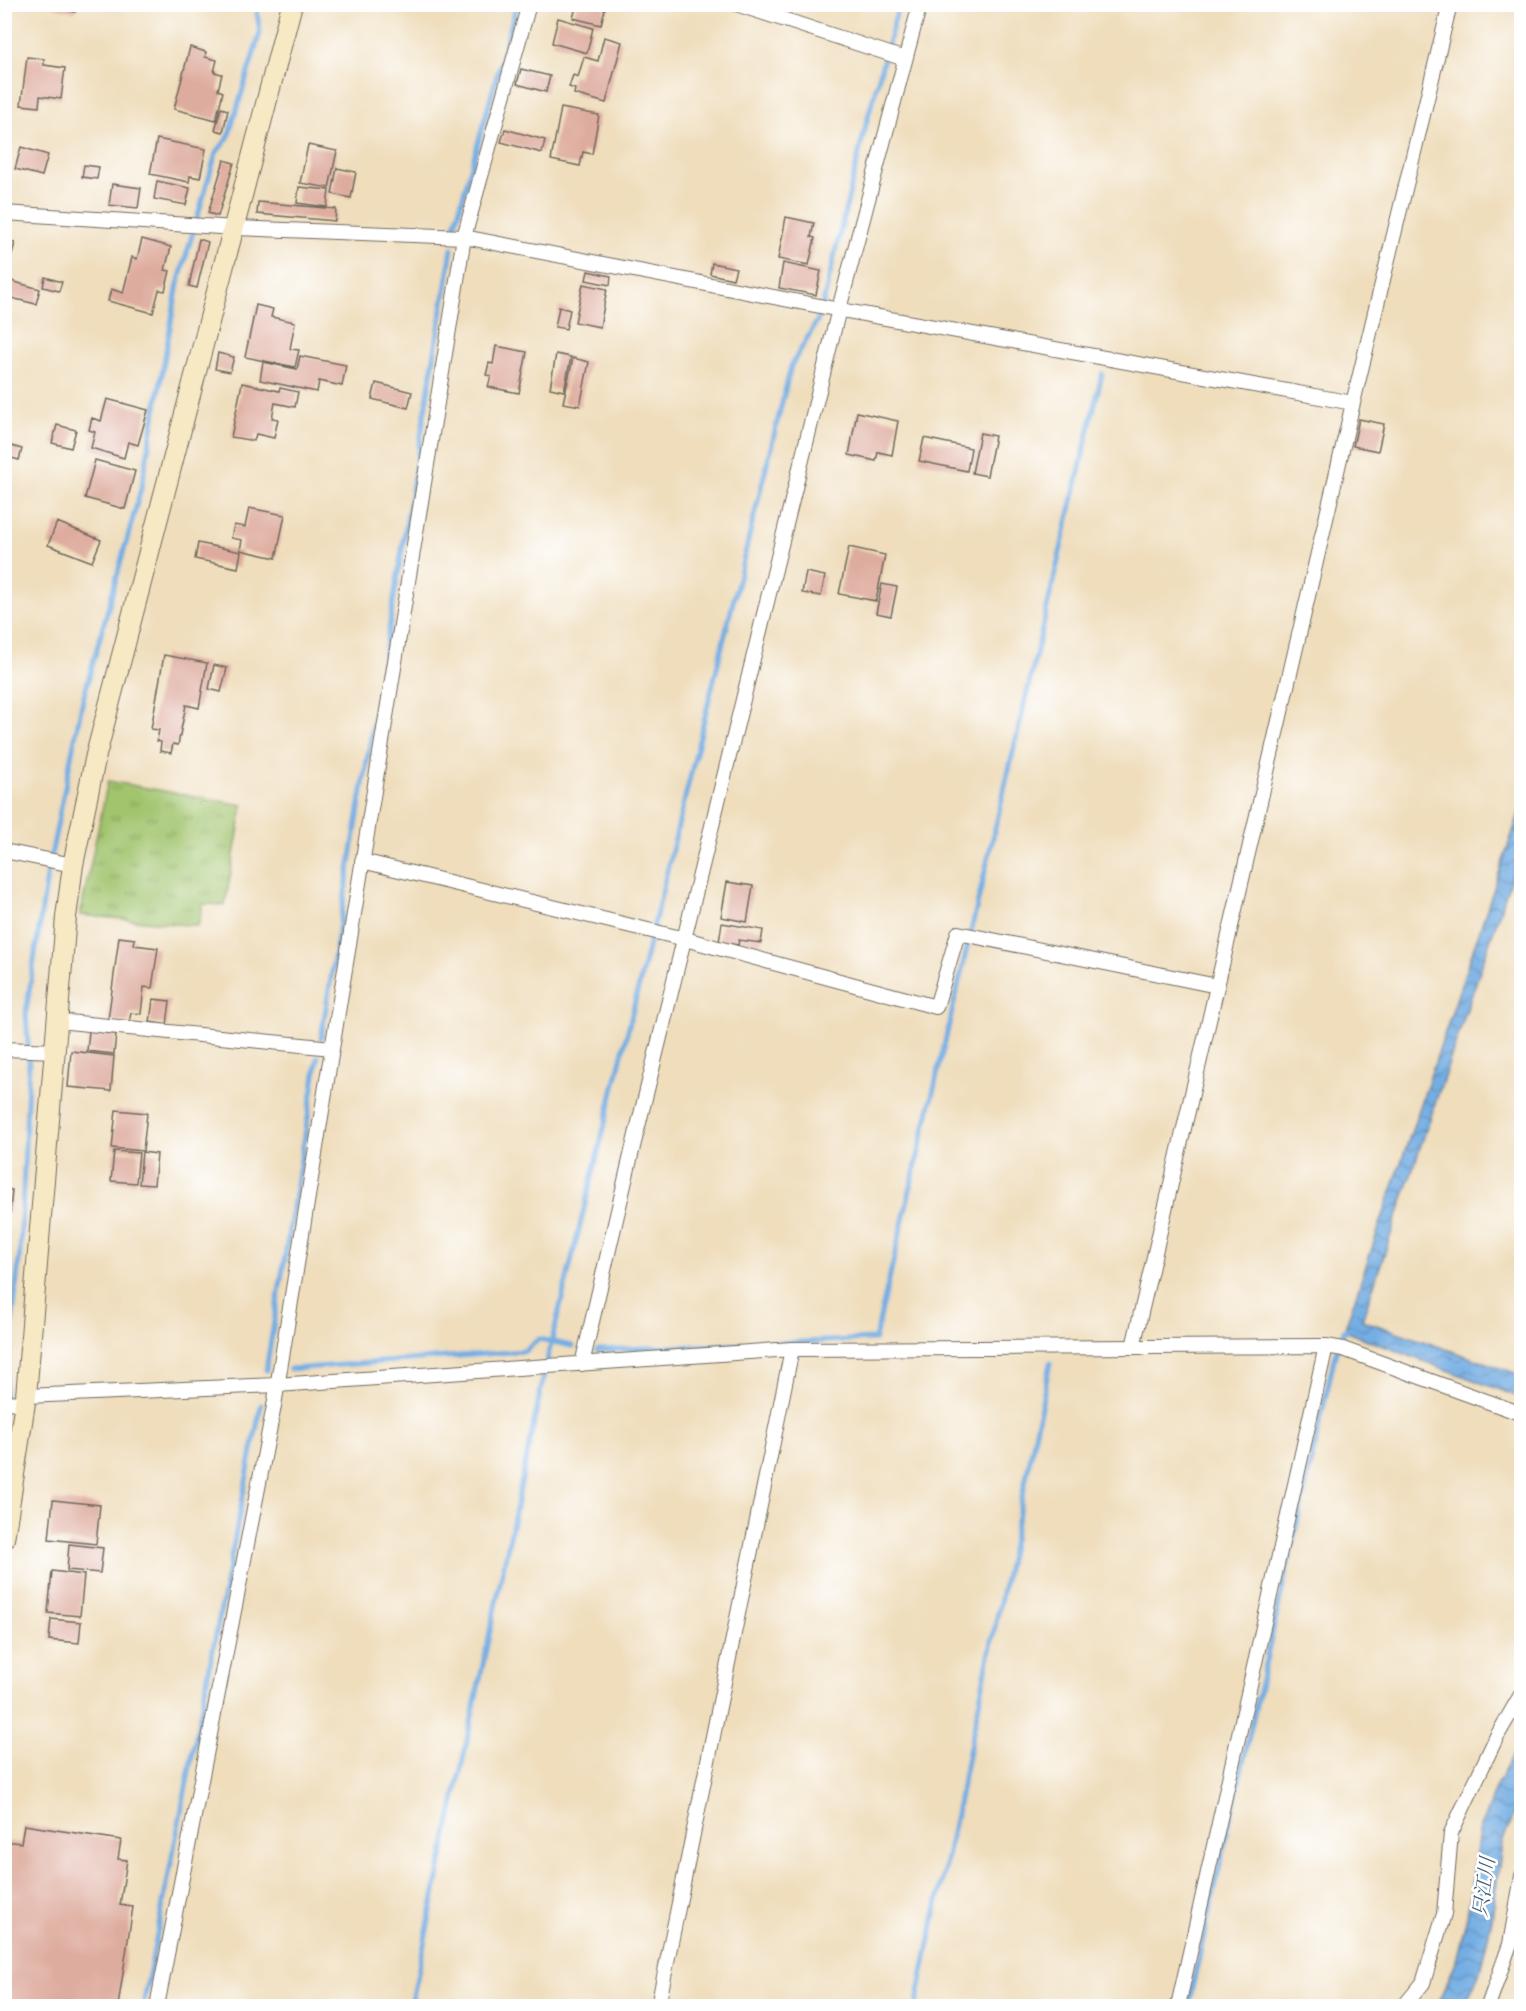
<svg xmlns="http://www.w3.org/2000/svg" width="1526" height="2011" viewBox="0 0 1526 2011" font-family="'Gentium Book Plus','Noto Serif JP',serif">
  <defs>
    <pattern id="grass-tufts" width="24" height="20" patternUnits="userSpaceOnUse" patternTransform="scale(1.5)"><rect width="24" height="20" fill="#a1c46d"/><path d="M3 7l-1-3M5 7V3M7 7l1-3M15 17l-1-3M17 17v-4M19 17l1-3" fill="none" stroke="#839f5a"/></pattern>
    <pattern id="water-waves" width="16" height="10" patternUnits="userSpaceOnUse" patternTransform="scale(1.5)"><rect width="16" height="10" fill="#73ade3"/><path d="M0 5q4-4 8 0t8 0" fill="none" stroke="#5f8db8"/></pattern>
  </defs>
  <rect width="100%" height="100%" fill="#fff"/>
  <filter id="ink" filterUnits="userSpaceOnUse"><feTurbulence type="fractalNoise" baseFrequency=".0167" numOctaves="2"/><feDisplacementMap in="SourceGraphic" scale="12" xChannelSelector="R" yChannelSelector="G"/><feConvolveMatrix kernelMatrix="1 2 1 2 8 2 1 2 1" color-interpolation-filters="sRGB"/></filter>
  <filter id="wash" filterUnits="userSpaceOnUse"><feTurbulence type="fractalNoise" baseFrequency=".008" numOctaves="4" result="noise"/><feDisplacementMap in="SourceGraphic" scale="24" xChannelSelector="R" yChannelSelector="G"/><feGaussianBlur stdDeviation="1.35" result="paint"/><feColorMatrix in="noise" values="0 0 0 0 0 0 0 0 0 0 0 0 0 0 0 0 0 1.4 0 .05"/><feComposite in="paint" operator="in"/></filter>
  <g filter="url(#wash)">
    <rect width="100%" height="100%" fill="#efddbb"/>
    <!-- grass -->
    <path fill="url(#grass-tufts)" stroke="#66784c" stroke-width="1.5" d="M108 781 243 805 225 905 203 904 198 926 80 915Z"/>
    <!-- water -->
    <path fill="url(#water-waves)" stroke="#4f6c87" stroke-width="1.5" d="M1521 808V849L1362 1320 1521 1375V1398L1344 1331Z
      M1521 1740V1794L1502 1843 1492 1919 1480 1971 1465 2006H1436L1455 1965 1467 1916 1479 1832 1496 1786Z"/>
    <g fill="none" stroke-linecap="round" stroke-linejoin="round">
      <!-- stream -->
      <path stroke="#73ade3" stroke-width="5" d="M455 225 517 4
        M321 1038 452 249
        M597 1350 875 1339 1102 374
        M290 1369 525 1351 539 1339 572 1346
        M266 1370 318 1057
        M4 1398 20 1251 29 1062 26 1012 48 870 83 699 142 485 178 284 216 153 228 138 260 33 257 12 260 4
        M143 2006 261 1405
        M411 2006 548 1356 791 366 820 316 866 124 899 4
        M916 2006 1050 1363
        M1188 2006 1335 1355 1344 1331 1350 1328"/>
    </g>
    <g id="blocks">
      <!-- building -->
      <path fill="#deac9e" d="M44 4H76L75 12Z
        M577 4H606L601 25 573 18Z
        M558 18 593 28 587 53 552 43Z
        M604 37 622 42 606 103 574 94 575 89 569 87 573 75 578 77 584 57 598 61Z
        M190 47 206 52 205 57 217 60 214 72 222 74 218 90 223 92 216 120 174 109Z
        M27 57 44 59V65L65 68 61 99 40 96 39 107 21 105Z
        M521 69 550 76 546 92 517 84Z
        M221 108 228 110 223 132 215 130Z
        M561 108 599 115 592 154 583 152 580 166 551 160Z
        M505 129 545 140 542 153 501 142Z
        M157 139 206 149 200 178 190 176 189 182 150 174Z
        M308 145 337 151 329 188 300 183Z
        M21 147 48 155 42 176 15 169Z
        M224 160 234 163 218 216 208 213Z
        M84 165 99 167 97 179 82 177Z
        M337 168 356 172 351 198 332 194Z
        M157 181 190 188 186 205 154 199Z
        M112 184 141 188 138 208 109 205Z
        M299 187 329 190 327 207 297 203Z
        M258 202 336 209 335 221 257 214Z
        M786 217 814 223 811 237 815 238 809 265 778 259Z
        M142 239 171 247 165 270 170 271 165 291 159 290 153 313 108 301 111 289 123 293 132 257 137 259Z
        M199 239 208 242 197 288 189 286Z
        M4 240 15 243 5 278H4Z
        M712 263 736 268 733 279 710 274Z
        M783 263 821 271 816 295 779 288Z
        M588 271 611 276 610 285 586 280Z
        M45 277 62 282 59 291 43 287Z
        M11 281 40 289 36 304 7 297Z
        M583 284 607 289 600 327 575 322Z
        M256 305 273 309 271 317 295 322 290 349 299 350 295 367 245 357Z
        M559 307 570 310 566 329 555 327Z
        M496 346 527 352 519 393 488 387 491 376 486 375 489 363 493 364Z
        M218 353 234 357 230 372 215 369Z
        M556 354 571 357 564 391 550 388Z
        M300 356 346 365 342 386 319 381 317 392 260 380 263 362 297 369Z
        M573 358 589 362 580 406 563 403Z
        M242 383 279 391 280 388 298 392 295 407 275 403 272 418 278 419 274 438 256 434 254 441 231 437Z
        M376 383 412 392 408 408 372 399Z
        M107 399 148 410 138 445 128 442 124 458 91 448 95 432 89 430 92 418 101 421Z
        M857 412 898 421 892 455 878 452 876 461 849 455Z
        M1359 419 1384 424 1378 451 1353 446Z
        M57 425 76 430 71 448 52 443Z
        M980 433 995 436 987 476 972 473Z
        M924 438 971 448 967 471 919 461Z
        M4 444 22 449 19 460 4 456Z
        M95 460 135 471 125 509 85 498Z
        M249 508 285 515 276 558 240 550 242 540 231 538 234 525 245 527Z
        M57 522 101 540 92 562 48 545Z
        M198 543 241 552 238 568 195 559Z
        M849 547 885 555 876 601 839 594Z
        M806 572 825 576 821 596 802 593Z
        M882 584 897 587 891 616 876 613Z
        M164 655 207 663 199 708 186 705 178 745 173 744 171 753 160 751 161 742 157 741 159 730 151 729Z
        M214 665 227 668 221 692 209 689Z
        M727 882 753 886 747 922 721 917Z
        M722 923 763 930 761 943 739 940 738 945 719 942Z
        M119 937 135 939 134 945 158 948 152 988 144 987 141 1014 131 1013 129 1023 108 1020Z
        M153 999 170 1001 167 1025 150 1022Z
        M89 1031 116 1034 114 1054 87 1051Z
        M71 1051 114 1056 111 1091 68 1087Z
        M116 1110 147 1113 143 1151 112 1148Z
        M114 1151 139 1153 136 1183 111 1181Z
        M142 1152 157 1154 154 1185 139 1184Z
        M4 1190H12L10 1213H4Z
        M53 1500 100 1505 96 1544 49 1539Z
        M69 1544 103 1548 100 1573 67 1570Z
        M52 1571 84 1575 80 1616 48 1613Z
        M51 1619 81 1622 79 1643 49 1640Z
        M24 1825 121 1840 118 1859 127 1860 120 1905 133 1907 118 2006H4V1841L21 1843Z"/>
    </g>
  </g>
  <g filter="url(#ink)">
    <use href="#blocks" fill-opacity="0" stroke="#70695d" stroke-width="1.5"/>
    <g fill="none" stroke-linecap="round" stroke-linejoin="round">
      <defs>
        <path id="street" d="M736 4 905 59
          M4 213 235 228 464 237 830 308 1353 403
          M4 851 73 865
          M362 861 685 939 936 1007 958 933 1217 986
          M58 1021 332 1048
          M4 1049 55 1051
          M1133 1347 1353 403 1450 4
          M582 1364 632 1151 839 309 920 4
          M26 1396 277 1385 792 1349 1326 1346 1343 1349 1522 1414
          M4 1402 25 1403
          M157 2006 274 1406 464 237 529 4
          M658 2006 792 1349
          M1178 2006 1326 1346
          M1404 2006 1423 1983 1444 1914 1451 1833 1497 1736 1522 1693
          M1488 2006 1510 1944 1522 1876"/>
        <path id="secondary" d="M4 1539 26 1396 66 917 73 865 96 755 292 4"/>
      </defs>
      <!-- street casing -->
      <use href="#street" stroke="#70695d" stroke-width="16"/>
      <!-- secondary casing -->
      <use href="#secondary" stroke="#70695d" stroke-width="22"/>
      <!-- street -->
      <use href="#street" stroke="#fff" stroke-width="14"/>
      <!-- secondary -->
      <use href="#secondary" stroke="#f7e9c3" stroke-width="20"/>
    </g>
  </g>
  <g text-anchor="middle" dominant-baseline="central" stroke-width="5" stroke-linejoin="round" paint-order="stroke">
    <!-- water labels -->
    <g font-size="20" font-style="italic" fill="#485f75" stroke="#fff">
      <text transform="translate(1483 1887) rotate(-82)">只江川</text>
    </g>
  </g>
  <!-- margin -->
  <rect width="1526" height="2011" fill="none" stroke="#fff" stroke-width="24"/>
</svg>
